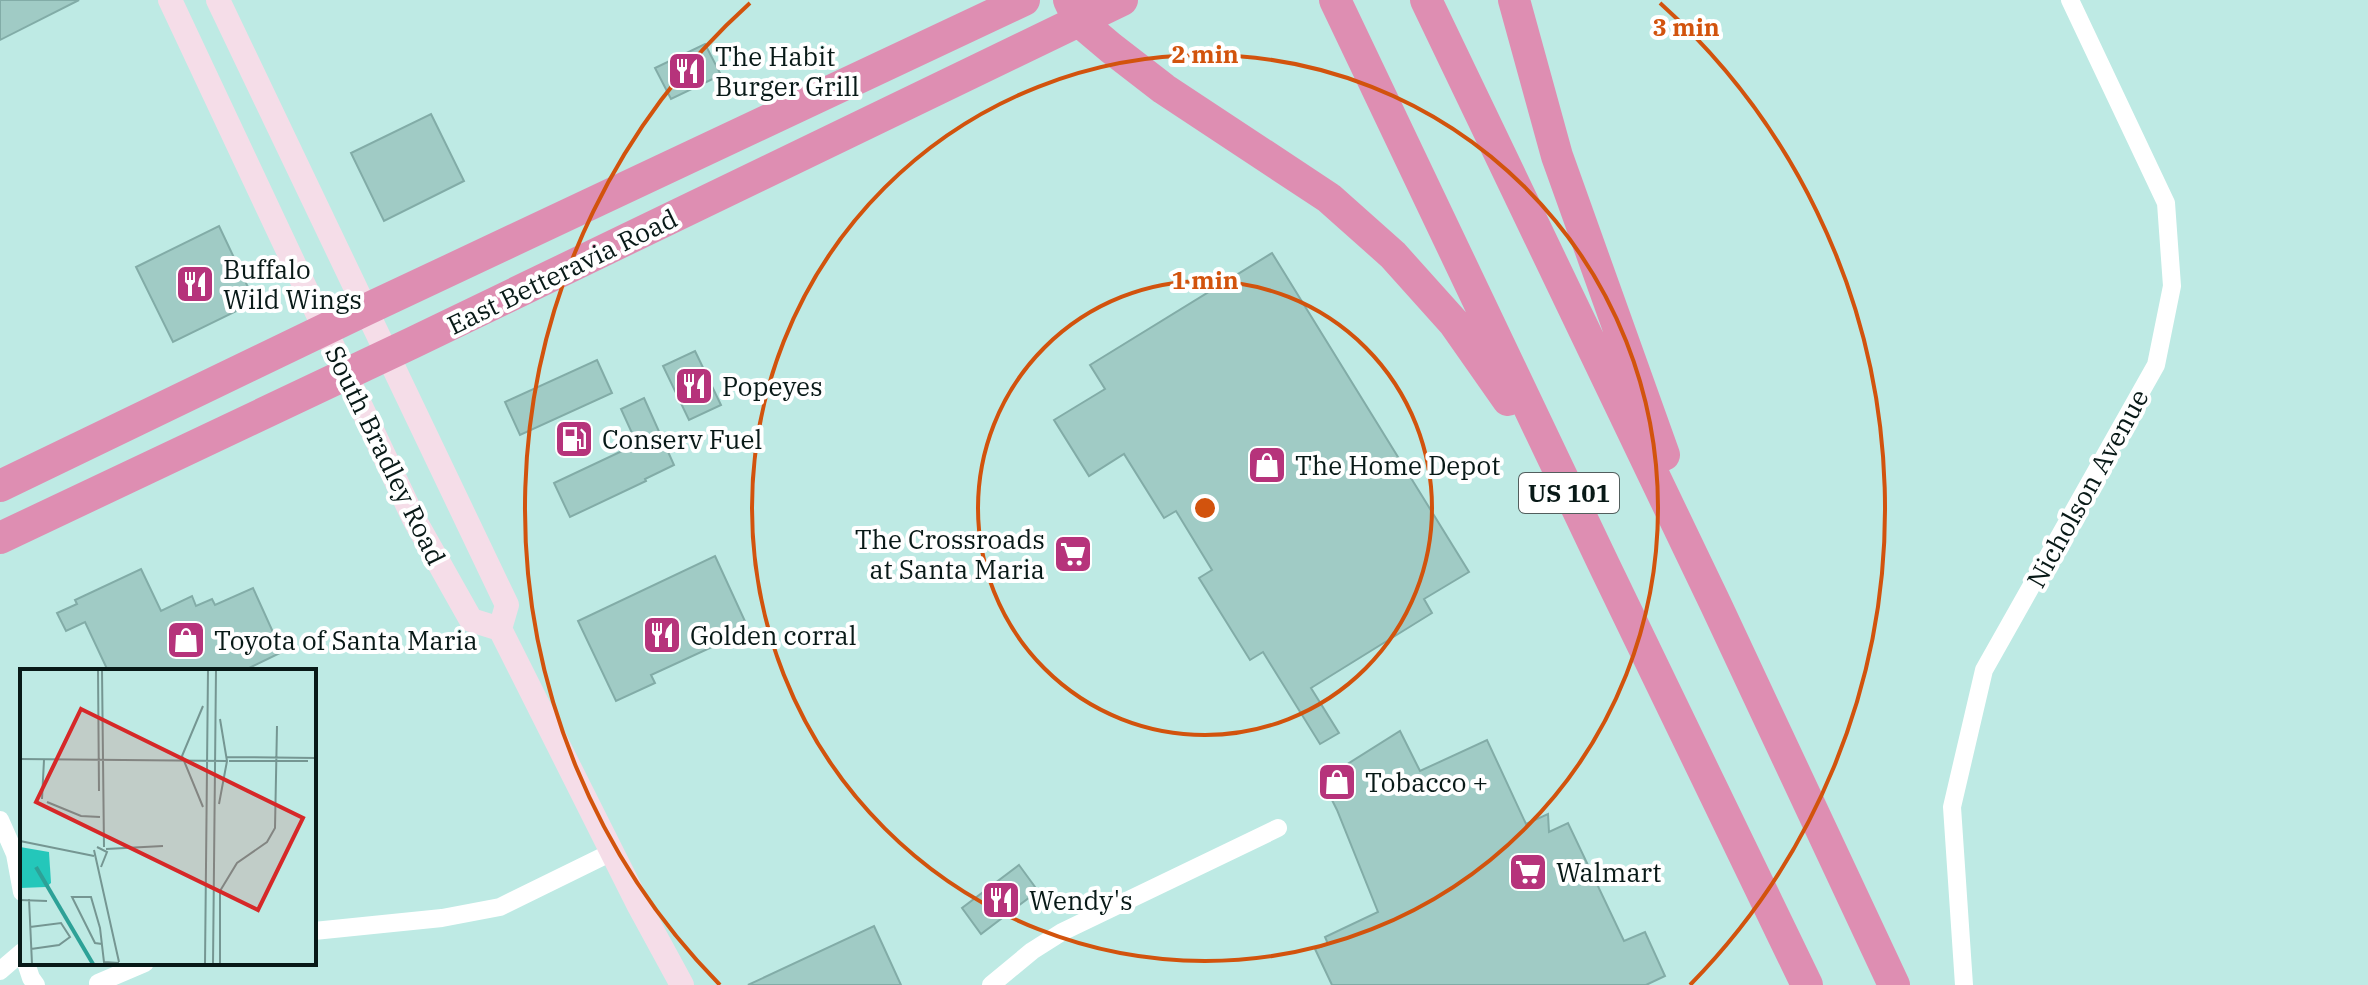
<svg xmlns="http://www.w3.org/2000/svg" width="2368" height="985" viewBox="0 0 2368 985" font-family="'IBM Plex Serif',serif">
  <rect width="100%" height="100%" fill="#beeae4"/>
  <!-- building -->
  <path fill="#a0cbc5" stroke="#82aca7" stroke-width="2" d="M0 0H79L0 40Z
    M705 44 721 75 671 99 655 68Z
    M431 114 464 181 384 221 351 153Z
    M219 226 255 302 173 342 136 267Z
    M1272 253 1469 572 1424 599 1432 613 1311 688 1339 733 1320 744 1263 652 1250 660 1199 578 1212 570 1176 511 1164 518 1124 454 1089 476 1054 420 1105 389 1090 365Z
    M695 351 721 405 689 420 663 366Z
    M597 360 612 393 520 435 505 402Z
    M644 398 674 465 645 479 646 481 570 517 554 483 637 444 621 409Z
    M715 556 749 630 651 675 655 683 616 701 578 621Z
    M141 569 161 611 192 596 196 606 212 599 215 605 253 588 282 652 243 671H108L85 622 66 631 57 613 77 604 75 600Z
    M1400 731 1420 771 1487 740 1526 824 1548 814 1549 832 1568 823 1624 941 1645 932 1665 976 1646 985H1332L1315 949 1328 944 1325 937 1378 912 1337 810 1322 780Z
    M1019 865 1038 891 981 934 962 908Z
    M874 926 901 985H748Z"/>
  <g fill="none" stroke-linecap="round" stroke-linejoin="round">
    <!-- street -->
    <path stroke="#fff" stroke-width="18" d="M0 820 15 854 22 892
      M314 931 442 918 500 907 612 852
      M26 963 31 978 36 985
      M0 971 22 952
      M98 983 145 963
      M991 985 1032 951 1062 932 1278 828
      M1964 985 1952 807 1984 670 2156 365 2172 286 2166 203 2070 0"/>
    <!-- secondary -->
    <path stroke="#f5dde8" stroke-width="24" d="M170 0 413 517 471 620 500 629
      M218 0 507 605 500 629 639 906 682 985"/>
    <!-- highway -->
    <path stroke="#de8eb2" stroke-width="32" d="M1069 0 1079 21 1111 48 1164 89 1329 198 1393 255 1454 323 1508 400
      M1335 0 1604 565 1807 985
      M1426 0 1716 605 1894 985
      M1514 0 1557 156 1664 455
      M0 486 365 310 1024 0
      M0 538 412 343 1122 0"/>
  </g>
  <!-- distance rings -->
  <g fill="none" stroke="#d2530d" stroke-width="4">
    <circle cx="1205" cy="508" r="227"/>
    <circle cx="1205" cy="508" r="453"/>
    <path d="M720 985A680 680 0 0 1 750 3M1660 3A680 680 0 0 1 1690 985"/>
  </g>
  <!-- icons -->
  <defs>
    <symbol id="restaurant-square" viewBox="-11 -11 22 22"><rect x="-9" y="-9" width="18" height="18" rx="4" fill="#b6337b" stroke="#fff"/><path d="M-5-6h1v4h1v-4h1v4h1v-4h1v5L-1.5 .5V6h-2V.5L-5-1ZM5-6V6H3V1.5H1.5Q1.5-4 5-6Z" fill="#fff"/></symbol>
    <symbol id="fuel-square" viewBox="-11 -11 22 22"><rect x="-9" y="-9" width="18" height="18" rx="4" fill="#b6337b" stroke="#fff"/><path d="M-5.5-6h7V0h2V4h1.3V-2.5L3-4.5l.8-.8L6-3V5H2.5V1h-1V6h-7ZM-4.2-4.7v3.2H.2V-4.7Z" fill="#fff"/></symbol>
    <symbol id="shop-square" viewBox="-11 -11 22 22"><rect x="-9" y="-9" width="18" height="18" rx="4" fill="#b6337b" stroke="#fff"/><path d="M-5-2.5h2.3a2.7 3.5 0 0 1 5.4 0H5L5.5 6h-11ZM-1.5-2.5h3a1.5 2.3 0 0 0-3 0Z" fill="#fff"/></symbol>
    <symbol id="supermarket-square" viewBox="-11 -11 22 22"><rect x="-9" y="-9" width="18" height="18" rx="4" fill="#b6337b" stroke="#fff"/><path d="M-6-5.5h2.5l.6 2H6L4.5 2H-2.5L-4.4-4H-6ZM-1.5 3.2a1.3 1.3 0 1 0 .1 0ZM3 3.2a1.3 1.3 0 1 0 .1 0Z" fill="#fff"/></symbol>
  </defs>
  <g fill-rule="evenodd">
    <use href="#restaurant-square" x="665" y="49" width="44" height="44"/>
    <use href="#restaurant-square" x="173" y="262" width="44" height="44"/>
    <use href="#restaurant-square" x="672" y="364" width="44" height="44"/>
    <use href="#fuel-square" x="552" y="417" width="44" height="44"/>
    <use href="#shop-square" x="1245" y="443" width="44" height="44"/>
    <use href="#supermarket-square" x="1051" y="532" width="44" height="44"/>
    <use href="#restaurant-square" x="640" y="613" width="44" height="44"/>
    <use href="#shop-square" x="164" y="618" width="44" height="44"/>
    <use href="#shop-square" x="1315" y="760" width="44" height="44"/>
    <use href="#supermarket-square" x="1506" y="850" width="44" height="44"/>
    <use href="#restaurant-square" x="979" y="878" width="44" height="44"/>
  </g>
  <g text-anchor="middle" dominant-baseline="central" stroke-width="8" stroke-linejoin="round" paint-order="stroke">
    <!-- shield labels -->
    <rect fill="#fff" stroke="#525e5d" stroke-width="2" x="1519" y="473" width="100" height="40" rx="6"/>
    <g font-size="24" font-weight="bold" fill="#081917">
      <text x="1569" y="493">US 101</text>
    </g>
    <!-- poi labels -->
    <g font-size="26" fill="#081917" stroke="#fff" text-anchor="start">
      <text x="715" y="56">The Habit<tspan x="715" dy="30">Burger Grill</tspan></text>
      <text x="223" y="269">Buffalo<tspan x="223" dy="30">Wild Wings</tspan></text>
      <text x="722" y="386">Popeyes</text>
      <text x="602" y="439">Conserv Fuel</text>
      <text x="1295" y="465">The Home Depot</text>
      <text x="1045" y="539" text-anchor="end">The Crossroads<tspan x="1045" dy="30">at Santa Maria</tspan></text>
      <text x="690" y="635">Golden corral</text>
      <text x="214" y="640">Toyota of Santa Maria</text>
      <text x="1365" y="782">Tobacco +</text>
      <text x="1556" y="872">Walmart</text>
      <text x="1029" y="900">Wendy's</text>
    </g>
    <!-- street labels -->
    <g font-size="26" fill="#081917" stroke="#fff">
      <text transform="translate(562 271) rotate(-26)">East Betteravia Road</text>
      <text transform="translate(386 455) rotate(64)">South Bradley Road</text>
      <text transform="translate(2087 488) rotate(-61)">Nicholson Avenue</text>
    </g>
  </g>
  <!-- overview -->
  <g transform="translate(20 669)">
    <rect width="296" height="296" fill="#beeae4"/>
    <path d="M0 178 29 183 31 214 26 218 0 219Z" fill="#24c7ba"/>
    <path fill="none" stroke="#2da197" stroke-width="4" d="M16 198 73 295"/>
    <path fill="none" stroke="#759692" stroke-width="2" d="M78 1 79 122M82 1 84 178M207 88 296 89M0 90 207 92M209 92H288M22 130 24 91M27 133 61 147 80 148M199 135 207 92 200 50M183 138 162 87 183 37M0 172 74 187M77 178 87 183 81 198M86 180 143 177M74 181 99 293M9 230 12 295M0 231 27 232M10 258 41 254 50 268 39 276 11 280M82 275 75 274 52 228H71L80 259 84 293 99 294M185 295 188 1M193 295 196 1M200 295V222L217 194 247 173 255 159 257 57"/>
    <path fill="#d62828" fill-opacity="0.15" stroke="#d62828" stroke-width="4" d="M61 40 283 149 238 241 16 133Z"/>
    <rect width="296" height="296" fill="none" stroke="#081917" stroke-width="4"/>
  </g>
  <circle cx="1205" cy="508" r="12" fill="#d2530d" stroke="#fff" stroke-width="4"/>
  <g font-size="24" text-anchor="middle" font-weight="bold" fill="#d2530d" stroke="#fff" stroke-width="8" stroke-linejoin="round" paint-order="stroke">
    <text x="1686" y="36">3 min</text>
    <text x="1205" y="63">2 min</text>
    <text x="1205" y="289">1 min</text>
  </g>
</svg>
